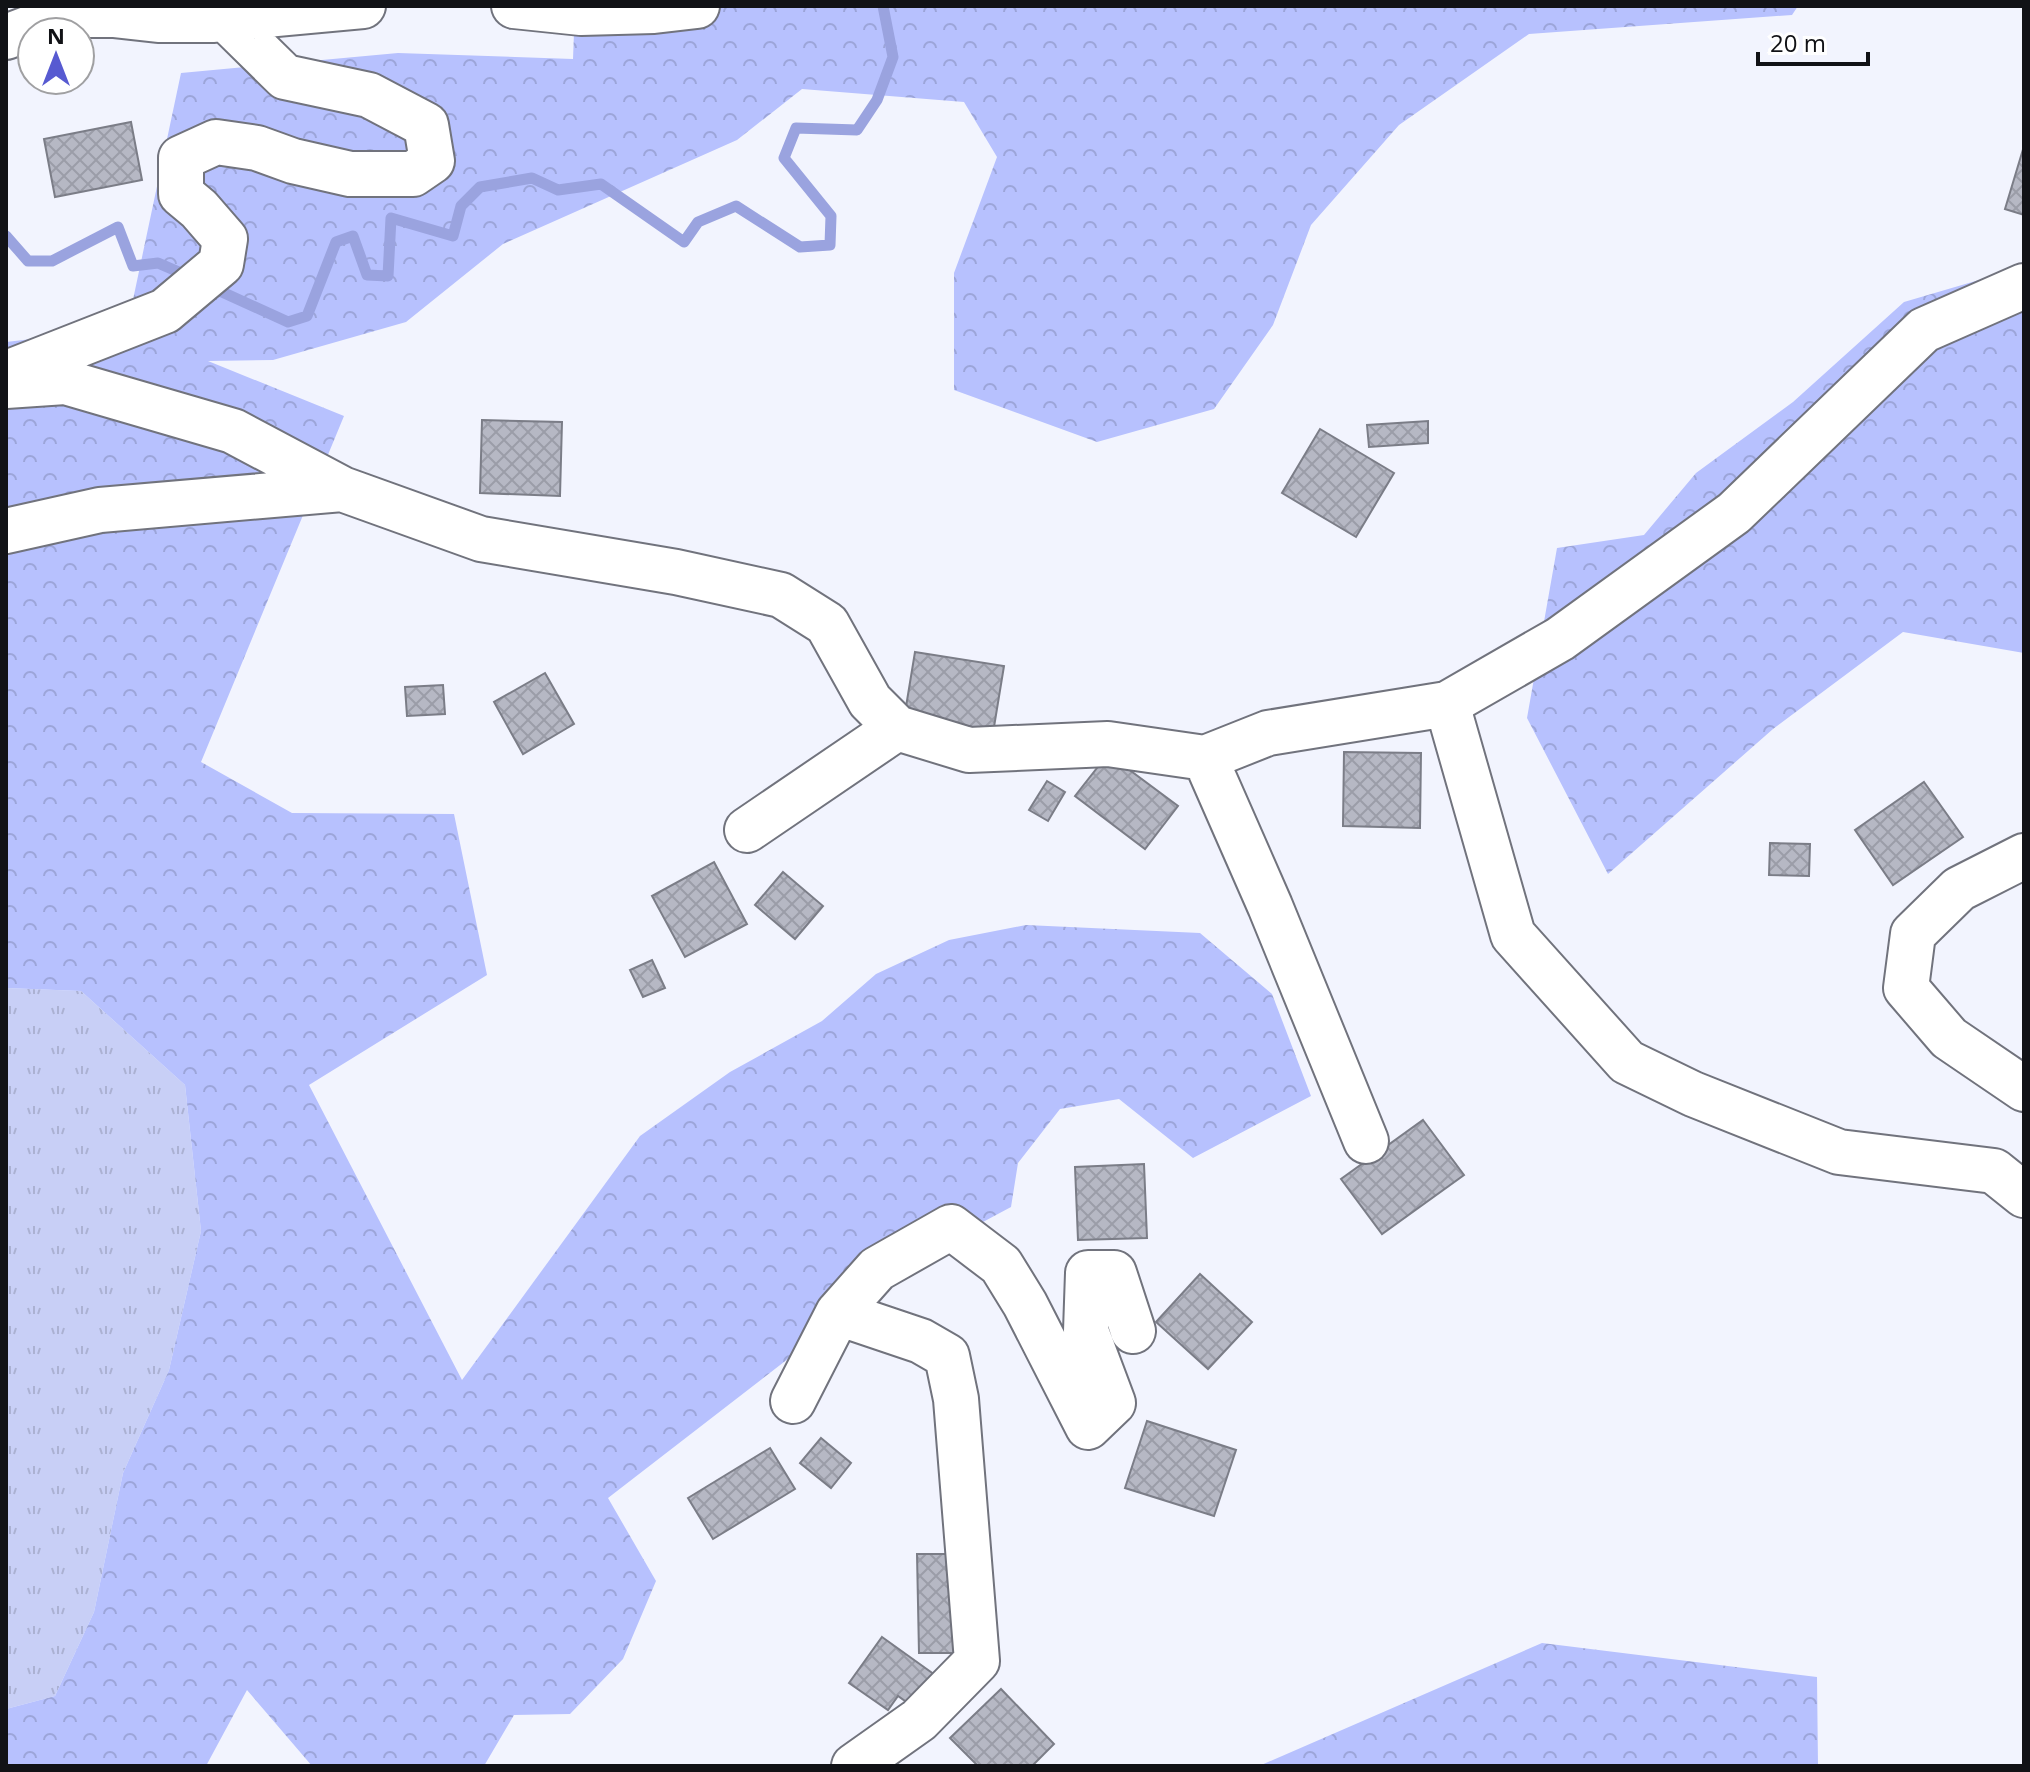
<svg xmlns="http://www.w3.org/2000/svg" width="2030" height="1772" viewBox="0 0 2030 1772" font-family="'Open Sans',sans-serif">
  <defs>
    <pattern id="grass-tufts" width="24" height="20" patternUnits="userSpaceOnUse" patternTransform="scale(2)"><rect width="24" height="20" fill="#c8cff6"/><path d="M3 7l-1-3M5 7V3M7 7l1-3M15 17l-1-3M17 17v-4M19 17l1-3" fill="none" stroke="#abb1d2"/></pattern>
    <pattern id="forest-crowns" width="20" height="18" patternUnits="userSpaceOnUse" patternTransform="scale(2)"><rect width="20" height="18" fill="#b7c1fe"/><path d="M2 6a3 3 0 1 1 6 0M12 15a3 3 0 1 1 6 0" fill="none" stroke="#9ca5d9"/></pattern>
    <pattern id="building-cross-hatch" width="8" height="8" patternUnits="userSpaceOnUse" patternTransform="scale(2)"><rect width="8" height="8" fill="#b6b8c4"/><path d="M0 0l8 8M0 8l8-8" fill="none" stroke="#9b9da8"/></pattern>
  </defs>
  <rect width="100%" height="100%" fill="#f2f4fe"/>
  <!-- grass -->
  <path fill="url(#grass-tufts)" d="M6 988 81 991 185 1085 201 1231 169 1370 123 1473 94 1612 55 1696 6 1709Z"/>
  <!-- forest -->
  <path fill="url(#forest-crowns)" d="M575 6H1798L1792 15 1529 34 1399 125 1311 225 1273 325 1214 409 1097 442 954 390V273L997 157 964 102 802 89 737 140 503 244 406 322 273 360 208 361 344 416 201 762 292 813 454 814 487 975 309 1085 462 1380 640 1136 730 1072 822 1021 876 974 949 940 1026 925 1200 933 1272 994 1311 1096 1193 1158 1119 1099 1060 1109 1018 1163 1011 1207 925 1253 608 1498 656 1581 623 1659 570 1714 514 1715 484 1766H312L247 1690 206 1766H6V1709L55 1696 94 1612 123 1473 169 1370 201 1231 185 1085 81 991 6 988V342L127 328 181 73 398 53 573 59Z
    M1979 280 2024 311V653L1903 632 1773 729 1608 874 1527 718 1557 548 1644 535 1696 473 1793 402 1904 302Z
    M1542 1643 1817 1677 1818 1766H1259Z"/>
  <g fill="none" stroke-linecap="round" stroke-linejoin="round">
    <!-- stream -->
    <path stroke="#9aa3df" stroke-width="11" d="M6 236 28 261H52L118 227 133 266 158 263 188 276
      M211 287 288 322 307 316 336 242 353 236 367 275 388 276 391 218 453 236 461 206 480 187 532 178 558 190 601 184 684 242 698 222 736 206 800 247 830 245 831 216 784 158 796 128 857 130 877 100 893 57 883 6"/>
  </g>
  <!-- building -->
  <path fill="url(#building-cross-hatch)" stroke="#7b7d87" stroke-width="2" d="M131 122 142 180 55 197 44 139Z
    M2024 146V215L2005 209Z
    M482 420 562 422 560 496 480 493Z
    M1428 421V443L1369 447 1367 425Z
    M1320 429 1394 473 1356 537 1282 493Z
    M915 652 1004 666 993 733 904 719Z
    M545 673 574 724 523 754 494 702Z
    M443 685 445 714 407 716 405 687Z
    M1344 752 1421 753 1420 828 1343 826Z
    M1108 754 1178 806 1145 849 1075 796Z
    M1047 781 1065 792 1048 821 1029 810Z
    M1924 782 1963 837 1893 885 1855 830Z
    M1770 843 1810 844 1809 876 1769 875Z
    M714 862 747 924 685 957 652 896Z
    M783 872 823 906 795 939 755 905Z
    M652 960 665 988 643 997 630 970Z
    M1423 1120 1464 1175 1382 1234 1341 1179Z
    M1144 1164 1147 1238 1078 1240 1075 1167Z
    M1200 1274 1252 1322 1208 1369 1156 1322Z
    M1147 1421 1236 1450 1214 1516 1125 1488Z
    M821 1438 851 1463 831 1488 800 1463Z
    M770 1448 795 1489 713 1539 688 1498Z
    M917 1554H964L965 1653H919Z
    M882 1637 935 1675 912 1706 898 1696 888 1710 849 1683Z
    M1001 1689 1054 1744 1032 1766H978L950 1738Z"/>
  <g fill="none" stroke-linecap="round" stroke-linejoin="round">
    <defs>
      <path id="minor" d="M514 6 581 13 654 11 697 6
        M6 37 64 15H113L158 20H212L363 6
        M7 373 165 311 221 264 225 239 199 209 181 194V158L216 142 257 148 293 161 350 174H413L432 161 426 125 369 95 285 77 226 19
        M6 386 65 382 233 431 342 489 481 539 676 572 781 595 827 624 870 701 897 728 969 750 1108 744 1205 758 1268 733 1447 704 1560 639 1734 513 1924 330 2024 286
        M6 531 100 510 342 489
        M1447 704 1513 935 1627 1062 1693 1094 1839 1152 1994 1171 2024 1195
        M1205 758 1270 906 1366 1141
        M747 830 897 728
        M2024 856 1959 889 1913 934 1906 988 1949 1038 2024 1089
        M838 1313 921 1341 947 1356 956 1399 977 1661 919 1720 854 1766
        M793 1401 838 1313 877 1269 951 1227 1001 1265 1025 1304 1088 1427 1113 1403 1086 1331 1088 1273H1114L1133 1331"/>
    </defs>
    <!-- minor casing -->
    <use href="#minor" stroke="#71737d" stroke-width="48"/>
    <!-- minor -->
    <use href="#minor" stroke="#fff" stroke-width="44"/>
  </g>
  <!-- border -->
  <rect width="2030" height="1772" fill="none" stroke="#111216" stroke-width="16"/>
  <!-- north arrow -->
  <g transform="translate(56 56)"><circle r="38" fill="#ffffff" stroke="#a0a0a2" stroke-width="2"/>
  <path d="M0-6L14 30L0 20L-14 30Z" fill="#575ad1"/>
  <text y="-12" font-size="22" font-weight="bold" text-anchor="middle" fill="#111216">N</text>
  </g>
  <!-- scale -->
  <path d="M1758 52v12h110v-12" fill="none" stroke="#111216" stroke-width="4"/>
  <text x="1770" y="52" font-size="24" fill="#111216" stroke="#ffffff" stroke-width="6" paint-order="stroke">20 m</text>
</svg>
